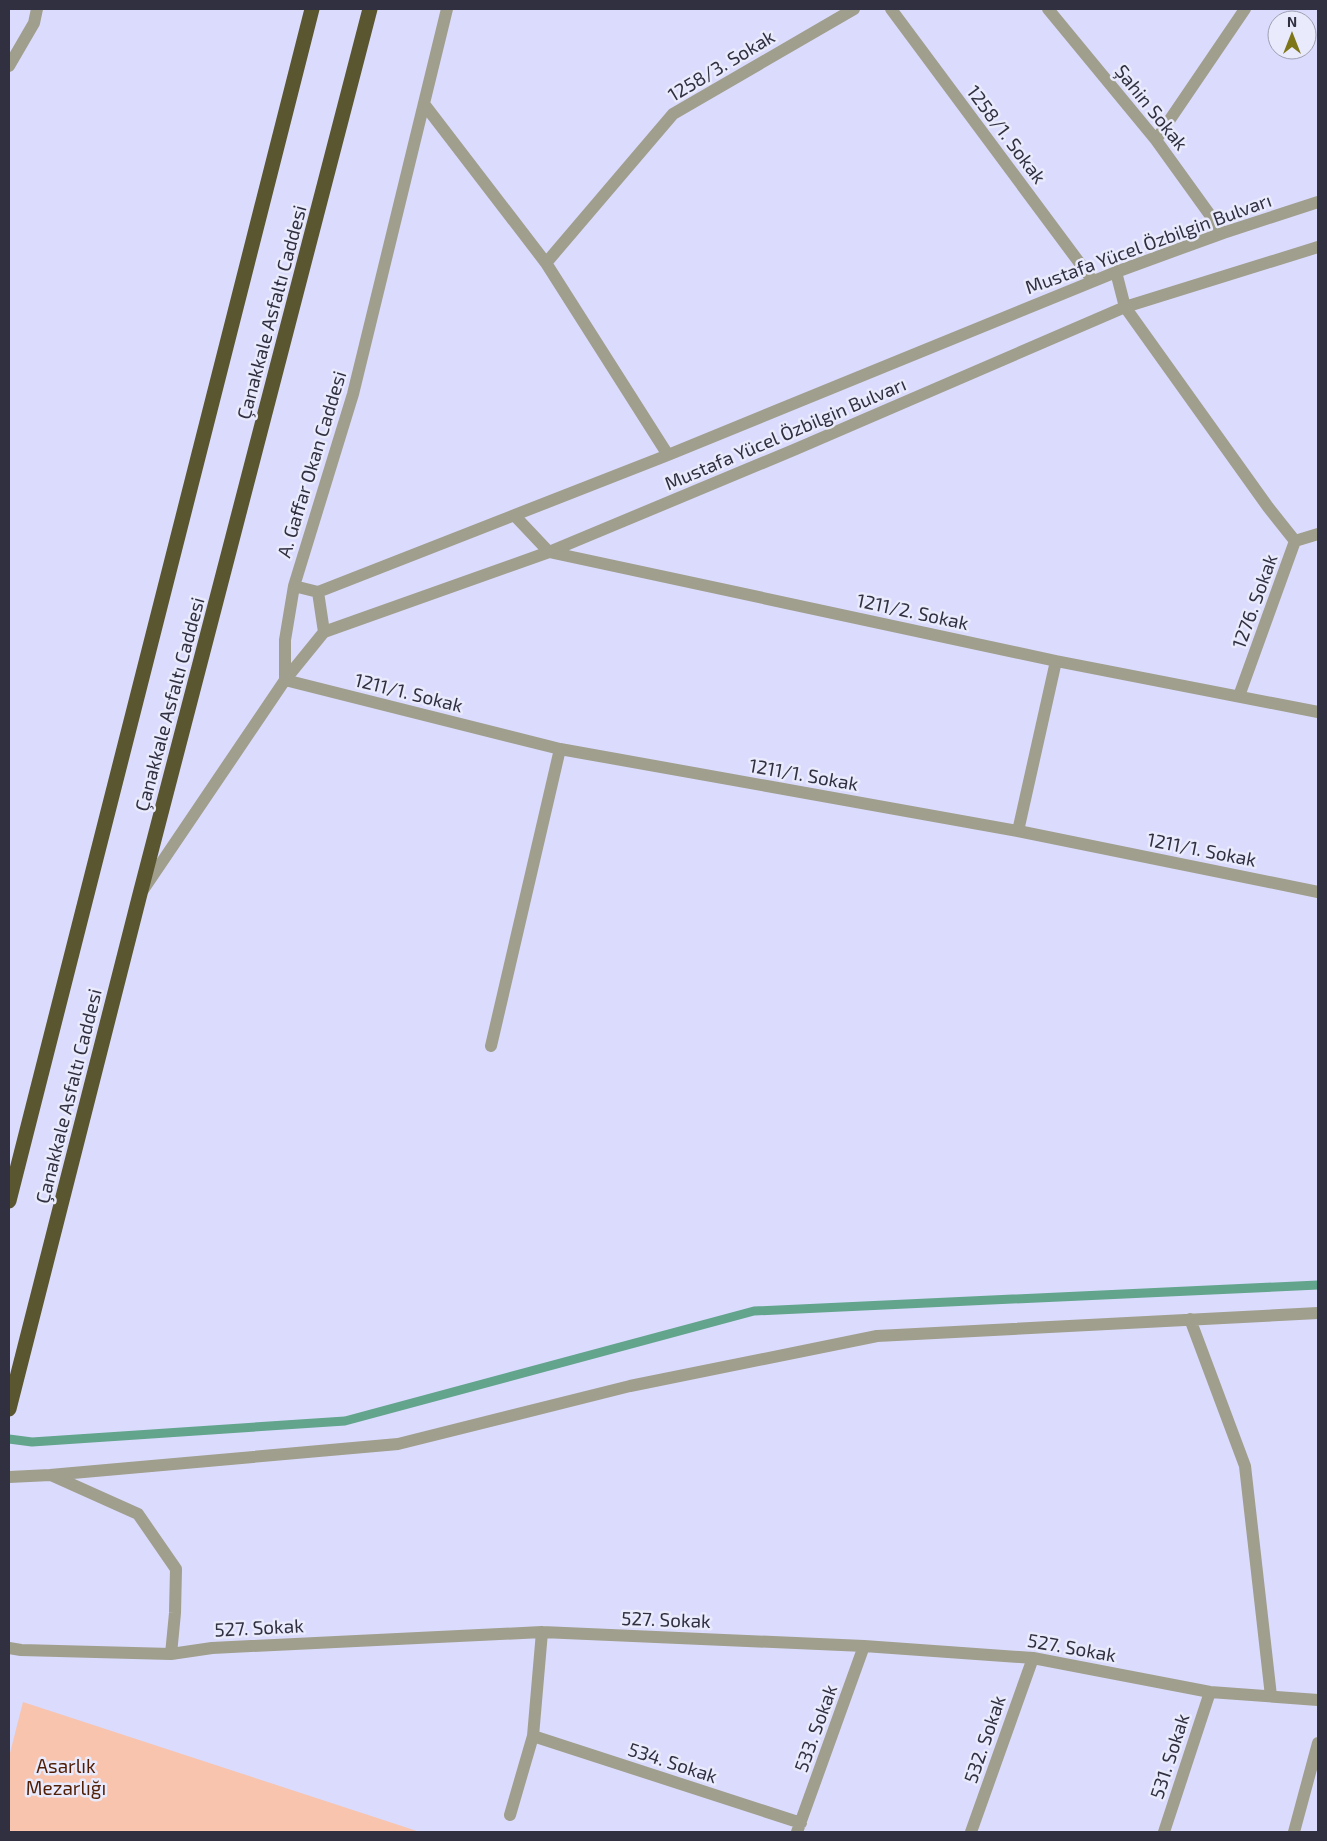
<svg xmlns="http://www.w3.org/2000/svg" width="1327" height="1841" viewBox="0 0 1327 1841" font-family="'Exo 2',sans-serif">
  <rect width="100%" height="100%" fill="#dadbfd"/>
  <!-- green -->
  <path fill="#f8c4ae" d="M23 1702 420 1832H9V1757Z"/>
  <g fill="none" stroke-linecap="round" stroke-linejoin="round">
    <!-- stream -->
    <path stroke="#62a48c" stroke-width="9" d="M9 1439 32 1442 345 1421 754 1311 1318 1285"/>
    <!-- minor -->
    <path stroke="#a09e8c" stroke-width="12" d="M891 9 1093 281
      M1048 9 1156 140 1223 233
      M9 66 34 23 37 9
      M424 104 546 263 668 455
      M1156 140 1245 9
      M546 263 673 114 854 9
      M1116 272 1125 307 1268 507 1295 541
      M515 516 549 552 1056 661 1318 712
      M294 586 318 592 668 455 1116 272 1223 233 1318 202
      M318 592 324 632
      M285 680 560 749 1018 831 1318 892
      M285 680V640L294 586 353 394 447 9
      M1239 696 1295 541 1318 534
      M1018 831 1056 661
      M143 890 285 680 324 632 549 552 796 449 1125 307 1318 247
      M491 1046 560 749
      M1190 1319 1245 1466 1271 1696
      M51 1475 138 1514 176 1569 175 1613 171 1654
      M9 1477 50 1475 398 1444 630 1386 877 1336 1318 1313
      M9 1648 21 1650 171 1654 212 1648 542 1632 864 1646 1033 1658 1210 1692 1318 1700
      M533 1736 801 1823
      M510 1815 533 1736 542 1632
      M797 1832 864 1646
      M971 1832 1033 1658
      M1164 1832 1210 1692
      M1294 1832 1318 1743"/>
    <!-- highway -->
    <path stroke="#5a562f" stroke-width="15" d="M9 1201 312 9
      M9 1409 140 894 370 9"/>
  </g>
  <g text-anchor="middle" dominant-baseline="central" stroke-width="5" stroke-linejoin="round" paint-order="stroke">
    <!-- street labels -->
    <g font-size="19" fill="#303041" stroke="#e9eafb">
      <text transform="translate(721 65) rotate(-31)">1258/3. Sokak</text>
      <text transform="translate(1152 107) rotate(51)">Şahin Sokak</text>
      <text transform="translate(1007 134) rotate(53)">1258/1. Sokak</text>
      <text transform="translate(1148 243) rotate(-20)">Mustafa Yücel Özbilgin Bulvarı</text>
      <text transform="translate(271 312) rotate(-75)">Çanakkale Asfaltı Caddesi</text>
      <text transform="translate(785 433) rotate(-23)">Mustafa Yücel Özbilgin Bulvarı</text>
      <text transform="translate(311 464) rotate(-73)">A. Gaffar Okan Caddesi</text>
      <text transform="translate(1254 601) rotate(-70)">1276. Sokak</text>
      <text transform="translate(913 611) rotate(12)">1211/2. Sokak</text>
      <text transform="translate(409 692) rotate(14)">1211/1. Sokak</text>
      <text transform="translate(169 704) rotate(-75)">Çanakkale Asfaltı Caddesi</text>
      <text transform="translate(804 774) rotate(10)">1211/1. Sokak</text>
      <text transform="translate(1202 849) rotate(11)">1211/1. Sokak</text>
      <text transform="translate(68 1096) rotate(-76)">Çanakkale Asfaltı Caddesi</text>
      <text transform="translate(666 1619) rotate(2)">527. Sokak</text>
      <text transform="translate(259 1627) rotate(-3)">527. Sokak</text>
      <text transform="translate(1072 1647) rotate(10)">527. Sokak</text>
      <text transform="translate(815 1728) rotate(-70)">533. Sokak</text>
      <text transform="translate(984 1739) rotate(-71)">532. Sokak</text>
      <text transform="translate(1169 1756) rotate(-72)">531. Sokak</text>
      <text transform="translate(673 1762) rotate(18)">534. Sokak</text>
    </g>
    <!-- park labels -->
    <g font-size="19" fill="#501e05" stroke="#e9eafb">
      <text x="66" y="1765">Asarlık<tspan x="66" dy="22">Mezarlığı</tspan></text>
    </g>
  </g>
  <!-- border -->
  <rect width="1327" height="1841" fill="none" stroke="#303041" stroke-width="20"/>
  <!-- north arrow -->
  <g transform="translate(1292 35)"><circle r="24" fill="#e9eafb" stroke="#9fa0b1"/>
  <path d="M0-4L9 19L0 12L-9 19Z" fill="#7e7518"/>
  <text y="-8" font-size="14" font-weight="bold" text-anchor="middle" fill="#303041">N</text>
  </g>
</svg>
